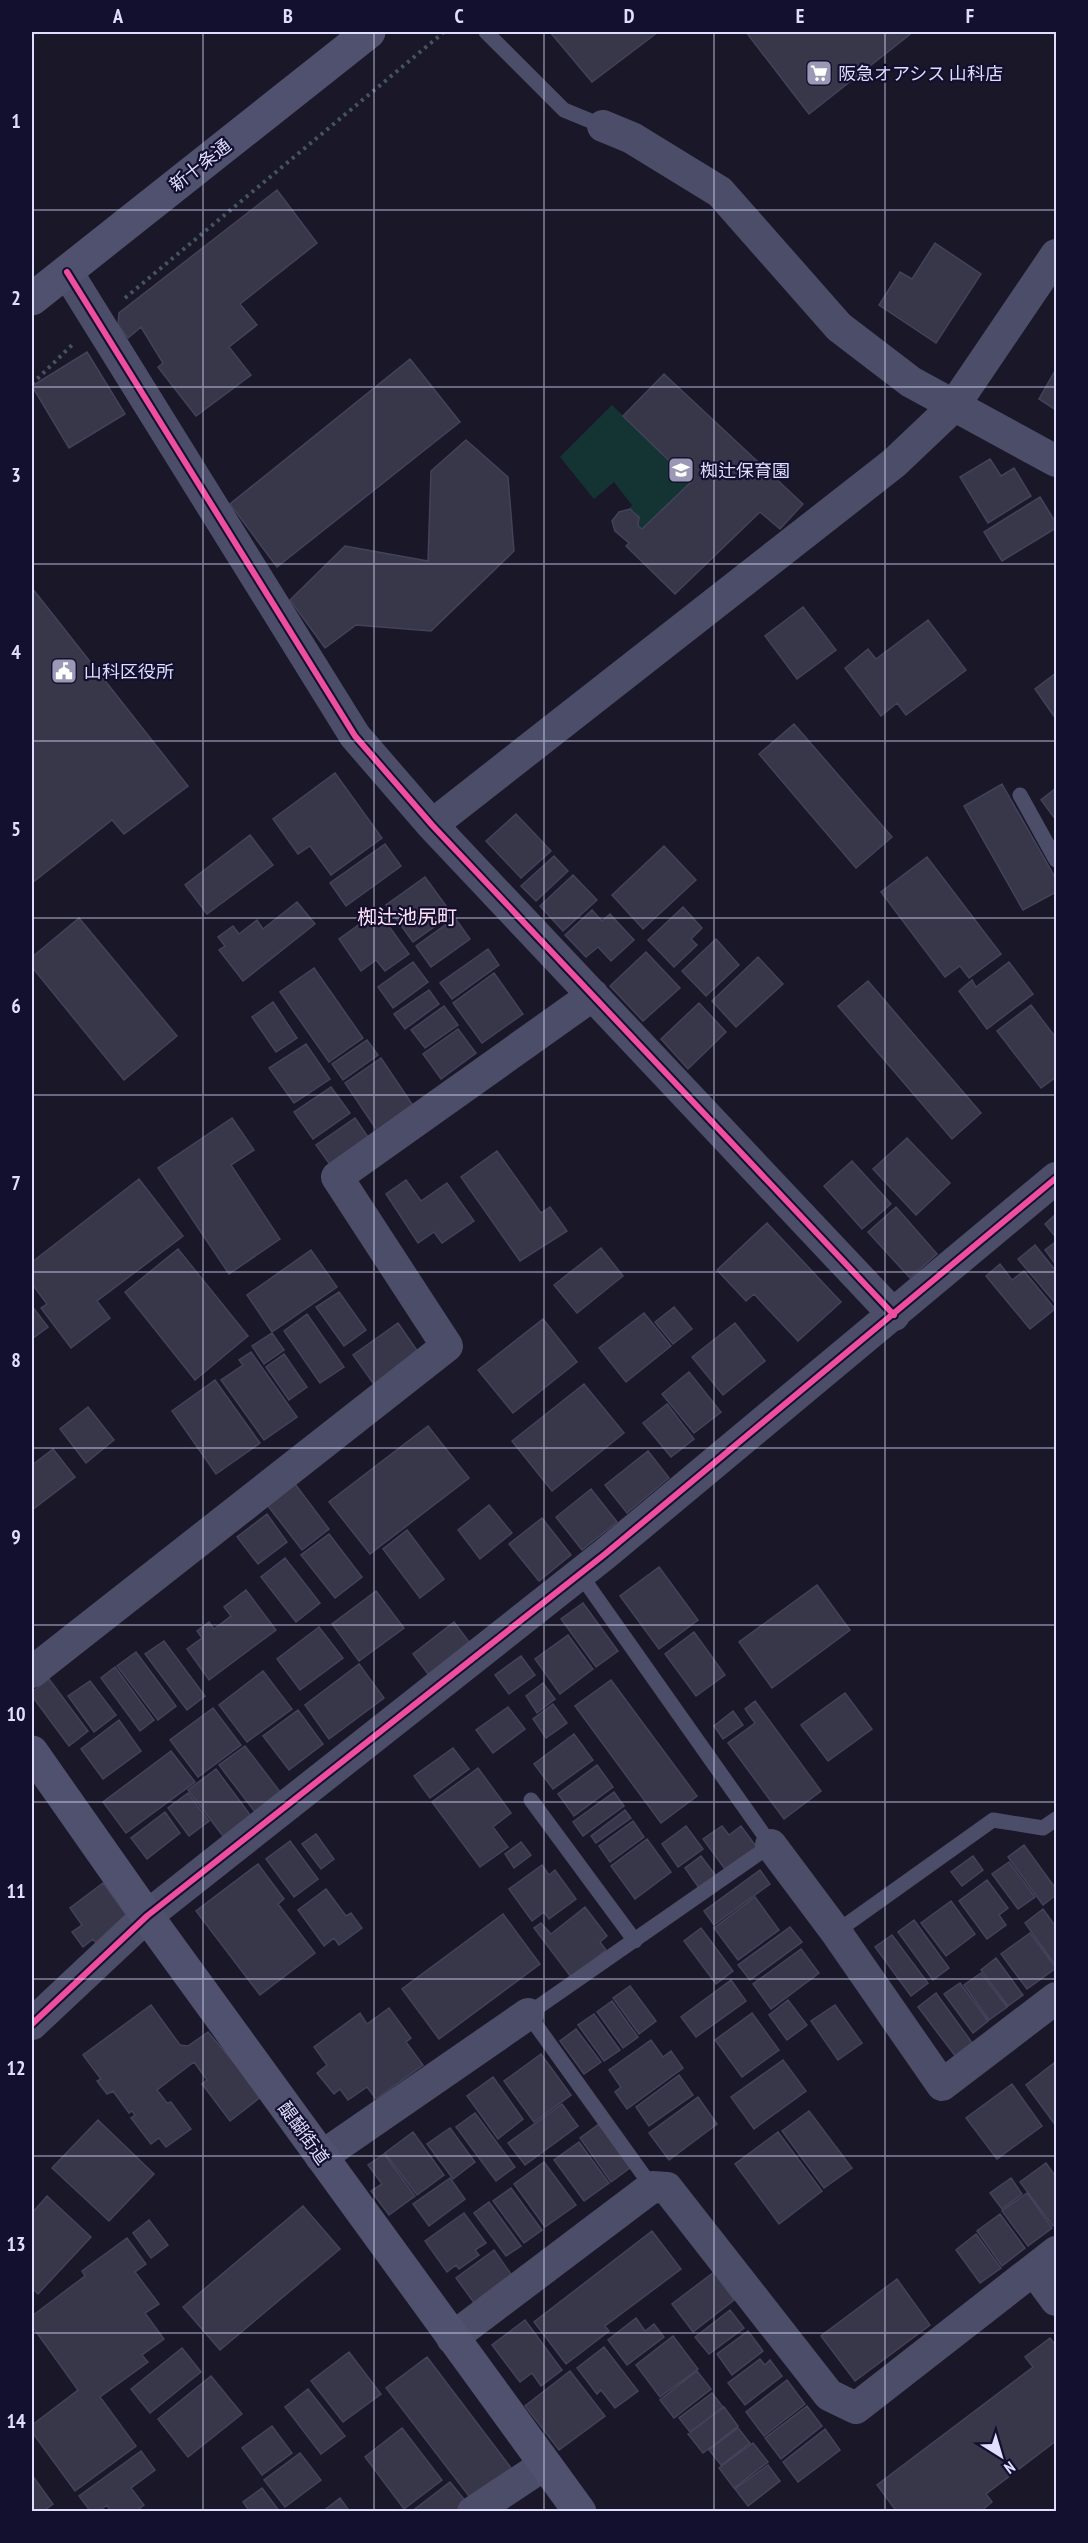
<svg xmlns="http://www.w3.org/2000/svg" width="1088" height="2543" viewBox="0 0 1088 2543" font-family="'PT Sans Narrow','Noto Sans JP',sans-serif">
  <rect width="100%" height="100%" fill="#191728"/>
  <!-- green -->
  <path fill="#143433" d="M612 405 691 482 642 529 638 526C639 517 638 510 628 510L632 505 614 482 594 499 560 457Z"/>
  <!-- building -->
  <path fill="#383649" stroke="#44425a" stroke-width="1.5" d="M550 32H658L592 82Z
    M746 32H913L809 114Z
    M277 190 317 243 240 304 257 325 229 347 251 375 196 416 158 367 163 363 141 327 128 338 118 325 119 313Z
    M935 243 981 274 936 343 879 305 900 272 912 279Z
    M87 352 125 414 69 448 32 386Z
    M410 359 460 422 277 567 230 504Z
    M1056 369V410L1039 399Z
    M664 374 803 504 780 529 760 512 675 594 626 546 629 543 615 531 612 521 619 512 630 509 639 517 638 526 642 529 691 482 623 416Z
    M466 440 508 477 514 551 431 631 356 625 325 648 290 600 345 546 428 561 431 471Z
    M990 459 1001 476 1014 468 1031 496 988 523 960 477Z
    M1040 497 1056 523V528L1002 561 984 532Z
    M32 588 188 786 124 834 112 820 32 883Z
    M803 607 836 650 797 679 765 636Z
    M928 620 966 670 906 715 897 703 881 716 845 668 868 649 876 659Z
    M1056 673V719L1035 689Z
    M794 724 892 837 856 868 759 754Z
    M335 773 382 838 331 875 310 846 298 854 273 819Z
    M1002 784 1056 879V892L1023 910 964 806Z
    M1056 788V820L1041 800Z
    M516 814 551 851 521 878 486 841Z
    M250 835 273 865 207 914 185 885Z
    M385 844 401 866 346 906 330 883Z
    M664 846 696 880 643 929 612 895Z
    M554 856 568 871 536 901 521 886Z
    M927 857 1001 954 969 978 960 966 945 977 881 892Z
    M573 875 597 900 563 931 540 906Z
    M425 877 452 914 413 942 386 905Z
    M297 902 315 924 243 981 219 950 225 946 218 937 233 926 239 934 257 920 263 929Z
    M683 907 702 928 691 939 697 945 674 967 648 940Z
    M592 910 602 921 610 914 634 940 611 961 598 947 586 957 565 935Z
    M378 911 409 954 385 971 376 960 361 971 339 939Z
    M79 918 177 1036 124 1080 32 967V957Z
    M455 918 470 939 431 967 416 946Z
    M716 939 739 965 706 996 682 971Z
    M488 949 499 965 452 999 440 983Z
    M646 952 680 988 643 1021 610 986Z
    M758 957 783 984 736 1027 712 1001Z
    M413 962 428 982 393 1008 378 987Z
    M1009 962 1033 994 987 1029 959 991 972 980 976 987Z
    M314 968 363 1038 329 1062 280 992Z
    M494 973 523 1014 482 1043 453 1003Z
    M868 981 981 1113 952 1139 838 1006Z
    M429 990 439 1004 405 1029 394 1014Z
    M273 1002 297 1038 276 1052 252 1017Z
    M699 1003 726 1032 688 1069 661 1039Z
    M1031 1005 1056 1038V1077L1041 1088 997 1031Z
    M444 1006 458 1025 425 1048 411 1030Z
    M458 1029 476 1053 441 1079 423 1054Z
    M367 1040 378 1055 343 1080 332 1064Z
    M306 1044 330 1079 294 1103 269 1068Z
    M381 1058 414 1107 378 1132 345 1083Z
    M331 1087 350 1113 313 1139 294 1112Z
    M232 1118 254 1150 231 1165 280 1239 229 1274 158 1168Z
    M355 1118 370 1140 331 1166 316 1145Z
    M907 1138 950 1183 916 1215 873 1169Z
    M497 1151 541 1213 550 1207 567 1231 520 1261 461 1177Z
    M852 1161 891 1204 862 1229 824 1186Z
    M139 1179 183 1236 97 1301 110 1318 71 1348 41 1308 47 1304 32 1284V1262Z
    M406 1180 421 1201 447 1183 474 1221 442 1243 434 1232 418 1243 386 1194Z
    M896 1207 937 1254 910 1278 868 1232Z
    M1056 1214V1233L1054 1235 1045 1224Z
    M767 1223 841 1302 798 1341 754 1294 746 1301 717 1270Z
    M1054 1243 1056 1246V1265L1045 1250Z
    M1035 1245 1056 1271V1304L1018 1259Z
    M601 1248 623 1276 577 1313 554 1285Z
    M178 1249 248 1336 195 1380 125 1292Z
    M311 1250 337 1287 272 1332 247 1295Z
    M1000 1264 1012 1280 1024 1271 1055 1309 1030 1329 986 1276Z
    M339 1292 366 1330 344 1346 316 1307Z
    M32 1306 48 1327 32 1339Z
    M674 1307 692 1329 673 1344 655 1322Z
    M644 1313 671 1346 626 1382 599 1348Z
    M307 1314 344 1367 320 1383 284 1331Z
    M543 1319 577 1362 513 1413 478 1370Z
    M398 1323 423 1359 378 1390 353 1355Z
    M735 1323 765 1361 723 1395 692 1357Z
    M272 1333 284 1350 264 1364 252 1346Z
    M251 1352 297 1417 264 1440 221 1380 243 1365 239 1360Z
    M284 1354 307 1387 289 1400 266 1367Z
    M689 1372 721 1412 694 1433 662 1394Z
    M215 1380 260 1443 216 1474 172 1411Z
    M584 1384 624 1433 552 1491 512 1441Z
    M667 1404 694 1439 671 1457 643 1423Z
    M88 1407 114 1440 86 1463 60 1429Z
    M428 1426 469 1478 370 1554 329 1502Z
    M53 1449 75 1477 32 1510V1465Z
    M648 1451 669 1478 627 1513 605 1485Z
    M295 1484 329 1529 302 1550 268 1506Z
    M591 1489 617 1522 582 1550 556 1517Z
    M489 1505 512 1533 480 1559 458 1530Z
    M267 1514 287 1542 258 1564 237 1537Z
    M542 1518 571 1555 539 1581 509 1544Z
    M407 1530 444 1579 420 1598 383 1549Z
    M329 1534 362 1577 335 1598 301 1555Z
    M285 1558 320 1603 296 1622 261 1577Z
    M659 1567 698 1620 659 1649 620 1596Z
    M817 1585 850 1630 772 1688 739 1642Z
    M246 1590 276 1630 209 1680 187 1649 202 1638 197 1631 209 1622 214 1629 231 1616 224 1607Z
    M376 1591 404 1628 359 1661 332 1624Z
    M583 1603 618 1651 596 1667 561 1619Z
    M454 1622 473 1647 431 1678 413 1654Z
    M319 1627 343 1658 300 1690 277 1659Z
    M694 1632 725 1675 696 1696 665 1654Z
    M568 1635 593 1669 560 1694 535 1659Z
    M164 1641 205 1696 187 1710 145 1654Z
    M136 1652 176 1706 158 1720 117 1666Z
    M521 1656 535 1675 509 1694 495 1675Z
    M359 1664 384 1698 329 1739 305 1705Z
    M115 1667 154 1720 140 1731 101 1678Z
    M263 1671 292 1709 247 1742 219 1705Z
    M49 1679 88 1731 69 1746 32 1696V1692Z
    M611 1680 697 1796 661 1823 575 1706Z
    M90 1681 116 1715 94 1732 68 1696Z
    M543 1683 555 1699 537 1713 526 1696Z
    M845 1693 872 1729 828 1761 801 1725Z
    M755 1701 821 1791 784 1819 728 1743 755 1723 745 1709Z
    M553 1704 567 1723 546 1738 533 1719Z
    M508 1707 525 1729 493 1753 476 1730Z
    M213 1708 241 1745 198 1777 170 1740Z
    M298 1710 323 1744 289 1770 263 1736Z
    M733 1711 743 1725 723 1739 714 1726Z
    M119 1720 141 1751 103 1779 81 1749Z
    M574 1734 593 1760 553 1789 534 1764Z
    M245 1746 284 1797 258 1816 219 1765Z
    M453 1748 469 1769 430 1798 414 1776Z
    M171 1751 195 1782 126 1833 103 1802Z
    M597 1765 613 1787 574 1816 558 1794Z
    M478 1768 511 1813 493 1827 508 1847 480 1867 432 1802Z
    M216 1769 254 1820 226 1840 188 1790Z
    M614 1792 624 1806 583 1836 573 1822Z
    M188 1793 209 1821 189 1836 168 1808Z
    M625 1810 631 1818 596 1843 591 1836Z
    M165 1812 180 1833 147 1859 131 1838Z
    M633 1821 644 1837 610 1862 599 1846Z
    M686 1826 703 1849 678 1867 662 1844Z
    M722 1826 729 1835 741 1826 758 1849 727 1872 703 1839Z
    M316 1834 334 1859 321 1869 302 1844Z
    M647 1839 671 1872 635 1899 611 1866Z
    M290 1841 318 1879 294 1897 266 1859Z
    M521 1842 531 1855 514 1868 505 1854Z
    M1024 1845 1056 1889V1895L1043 1905 1008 1857Z
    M701 1856 716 1876 699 1888 685 1868Z
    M973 1856 983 1870 962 1886 951 1872Z
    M1009 1862 1035 1897 1018 1909 992 1874Z
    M258 1864 284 1899 278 1904 315 1953 260 1995 196 1911Z
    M542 1865 549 1875 555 1870 576 1899 549 1919 544 1912 532 1921 509 1889Z
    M760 1870 770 1884 714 1925 704 1911Z
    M987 1880 1008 1908 999 1915 1006 1925 987 1939 959 1901Z
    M103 1883 129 1919 96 1943 93 1939 83 1947 72 1932 82 1925 70 1908Z
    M326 1889 346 1916 351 1913 362 1928 339 1945 334 1938 324 1946 298 1910Z
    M755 1897 779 1930 738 1960 714 1928Z
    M951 1901 975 1934 946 1956 921 1923Z
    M585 1907 607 1936 600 1942 606 1950 571 1977 534 1928 541 1923 551 1934Z
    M1043 1909 1056 1927V1966L1025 1923Z
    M503 1914 540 1964 439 2039 402 1989Z
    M914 1920 949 1968 933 1980 898 1932Z
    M790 1927 802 1942 750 1980 738 1965Z
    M701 1928 733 1971 716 1984 684 1941Z
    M1030 1933 1056 1968 1027 1989 1001 1954Z
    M892 1935 928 1983 911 1996 875 1947Z
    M801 1949 819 1973 771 2009 753 1984Z
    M996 1958 1023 1995 1008 2006 981 1970Z
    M981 1973 1007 2007 989 2020 964 1985Z
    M731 1980 746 2001 696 2037 681 2017Z
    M960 1983 988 2021 973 2033 944 1994Z
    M630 1986 656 2021 639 2034 613 1998Z
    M936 1993 973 2044 956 2057 918 2007Z
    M788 2000 807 2025 787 2040 769 2015Z
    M612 2001 638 2037 623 2048 597 2012Z
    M151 2005 180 2045 188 2046 208 2032 262 2096 230 2121 202 2084 207 2080 194 2062 157 2090 167 2103 171 2102 191 2129 166 2147 159 2138 151 2144 131 2118 135 2115 132 2111 129 2113 113 2091 107 2094 97 2081 101 2079 83 2055Z
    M835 2005 862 2043 838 2060 811 2021Z
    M389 2008 411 2038 406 2042 423 2065 376 2099 367 2087 348 2100 340 2089 334 2094 317 2073 327 2065 314 2047 360 2013 367 2024Z
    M752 2013 779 2050 742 2077 715 2040Z
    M594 2014 620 2050 604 2061 578 2025Z
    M576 2029 601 2062 584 2074 560 2041Z
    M651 2040 663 2057 671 2051 683 2068 627 2109 615 2092 621 2087 609 2070Z
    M541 2054 571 2095 534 2122 504 2081Z
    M783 2060 806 2091 754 2129 731 2097Z
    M1054 2063 1056 2067V2126L1026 2085Z
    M679 2075 693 2095 649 2126 636 2107Z
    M493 2077 523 2119 498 2139 467 2096Z
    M1012 2084 1042 2126 997 2159 966 2118Z
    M698 2097 717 2124 669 2160 649 2133Z
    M562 2104 578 2126 525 2165 508 2143Z
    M809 2111 852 2168 824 2188 782 2131Z
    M475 2113 515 2167 496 2181 456 2127Z
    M98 2120 154 2174 109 2221 52 2168Z
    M599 2124 631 2167 611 2182 580 2138Z
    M450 2128 475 2162 453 2179 427 2144Z
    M413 2132 444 2175 417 2195 385 2153Z
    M778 2132 822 2191 779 2224 735 2164Z
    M579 2142 609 2183 584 2201 554 2160Z
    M384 2154 415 2196 389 2215 371 2191 382 2184 368 2165Z
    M544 2162 576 2205 545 2227 514 2184Z
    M1046 2163 1056 2177V2224L1053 2226 1020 2182Z
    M450 2178 465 2199 429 2226 413 2204Z
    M1011 2178 1022 2194 1002 2209 990 2193Z
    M511 2188 542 2230 524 2243 493 2201Z
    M1027 2193 1052 2228 1028 2246 1002 2211Z
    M47 2196 91 2237 38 2294 32 2288V2213Z
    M489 2202 521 2246 506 2256 474 2213Z
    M303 2206 340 2249 220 2350 183 2307Z
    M464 2213 486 2243 475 2250 479 2255 459 2269 456 2265 447 2272 425 2241Z
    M1000 2214 1025 2248 1002 2266 977 2231Z
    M149 2220 168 2245 151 2258 133 2233Z
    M652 2231 681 2269 605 2326 609 2331 566 2364 534 2322Z
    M976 2234 1001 2268 980 2283 956 2250Z
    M127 2238 146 2264 135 2272 159 2304 145 2313 164 2339 142 2355 148 2362 100 2397 136 2446 75 2491 32 2432V2425L78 2390 32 2326V2316L85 2276 82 2271Z
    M494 2250 513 2277 475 2304 456 2278Z
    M714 2272 734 2300 693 2332 672 2304Z
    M897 2279 930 2325 855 2381 821 2336Z
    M730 2310 744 2328 709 2354 695 2337Z
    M636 2318 645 2331 654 2324 664 2337 627 2365 608 2340Z
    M525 2320 562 2370 541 2386 532 2373 520 2382 492 2345Z
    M748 2331 763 2351 732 2375 717 2354Z
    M673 2336 698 2369 660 2397 636 2365Z
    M1050 2338 1056 2346V2441L986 2494 992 2502 980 2512H897L877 2485 1033 2367 1025 2357Z
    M604 2347 638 2391 615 2408 601 2390 597 2394 577 2368Z
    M182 2348 201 2372 150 2413 131 2389Z
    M349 2352 381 2394 343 2422 311 2381Z
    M427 2357 515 2473 475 2504 386 2388Z
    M760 2359 765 2365 770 2360 782 2376 745 2405 728 2383Z
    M570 2371 605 2416 559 2450 525 2406Z
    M697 2371 711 2389 674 2418 660 2400Z
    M211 2376 242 2414 188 2457 158 2419Z
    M787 2380 805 2404 764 2436 746 2412Z
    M308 2389 345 2436 321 2454 285 2407Z
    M712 2393 723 2407 690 2432 679 2418Z
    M807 2406 822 2426 781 2459 765 2438Z
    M724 2407 738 2426 703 2453 688 2434Z
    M272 2426 292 2453 262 2475 242 2448Z
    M402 2428 442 2480 404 2509 365 2457Z
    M738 2428 750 2443 721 2465 709 2450Z
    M825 2429 840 2450 798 2482 783 2462Z
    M753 2443 768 2462 734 2488 719 2468Z
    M141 2451 155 2470 131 2488 144 2505 135 2512H111L107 2505 98 2512H91L79 2496Z
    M300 2453 321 2480 285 2507 264 2480Z
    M768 2465 780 2481 748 2506 735 2489Z
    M32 2475 53 2504 42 2512H32Z
    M450 2482 467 2503 457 2512H411Z
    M262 2488 280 2512H250L243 2502Z
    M340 2498 350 2512H322Z"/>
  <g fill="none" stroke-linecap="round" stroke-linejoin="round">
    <!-- path -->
    <path stroke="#445464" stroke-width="4" stroke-dasharray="3 4.5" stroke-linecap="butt" d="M125 298 444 32
      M32 384 72 345"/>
    <!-- lane -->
    <path stroke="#4c4d68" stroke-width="15" d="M486 32 564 110 603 126
      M1020 795 1056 860
      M580 1574 771 1845 528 2014 652 2187
      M531 1800 635 1941
      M836 1932 993 1820 1043 1828 1056 1819"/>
    <!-- street -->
    <path stroke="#4c4d68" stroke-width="32" d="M603 126 632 138 720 192 839 327 911 382 1056 461
      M67 272 355 736 432 825 894 1315
      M432 825 894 463 953 407 1056 255
      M32 1672 447 1346 337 1177 593 995
      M771 1845 836 1932 942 2085 1056 1998
      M32 2024 147 1916 605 1554 1056 1178
      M321 2157 528 2014
      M1034 2270 1056 2300
      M452 2338 652 2187 667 2188 829 2395 856 2408 1056 2252
      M473 2512 544 2465"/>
    <!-- secondary -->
    <path stroke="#50516e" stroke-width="33" d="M32 299 369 32
      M32 1752 147 1916 580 2512"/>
    <defs>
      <path id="cycleway" d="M67 272 355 736 432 825 894 1315
        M32 2024 147 1916 605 1554 1056 1178"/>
    </defs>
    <!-- cycleway casing -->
    <use href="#cycleway" stroke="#13102f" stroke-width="10"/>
    <!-- cycleway -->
    <use href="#cycleway" stroke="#ef4d9e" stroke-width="6"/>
  </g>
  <!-- grid -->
  <path fill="none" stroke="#dfdeff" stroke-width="1.5" stroke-opacity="0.55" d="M203 32V2512M374 32V2512M544 32V2512M714 32V2512M885 32V2512M32 210H1056M32 387H1056M32 564H1056M32 741H1056M32 918H1056M32 1095H1056M32 1272H1056M32 1448H1056M32 1625H1056M32 1802H1056M32 1979H1056M32 2156H1056M32 2333H1056"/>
  <!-- icons -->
  <defs>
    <symbol id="supermarket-square" viewBox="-11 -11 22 22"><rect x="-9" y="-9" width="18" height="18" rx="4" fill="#9a98b4" stroke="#13102f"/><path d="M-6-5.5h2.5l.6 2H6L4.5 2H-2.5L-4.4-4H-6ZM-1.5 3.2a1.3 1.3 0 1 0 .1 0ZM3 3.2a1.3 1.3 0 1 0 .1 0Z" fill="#fff"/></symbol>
    <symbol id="school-square" viewBox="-11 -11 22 22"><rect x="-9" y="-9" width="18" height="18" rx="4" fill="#9a98b4" stroke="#13102f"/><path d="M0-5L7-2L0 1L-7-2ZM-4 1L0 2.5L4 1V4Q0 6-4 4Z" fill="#fff"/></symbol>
    <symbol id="civic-square" viewBox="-11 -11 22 22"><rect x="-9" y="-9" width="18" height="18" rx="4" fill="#9a98b4" stroke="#13102f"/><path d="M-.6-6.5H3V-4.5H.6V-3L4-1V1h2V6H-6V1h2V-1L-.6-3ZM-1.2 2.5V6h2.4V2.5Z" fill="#fff"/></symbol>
  </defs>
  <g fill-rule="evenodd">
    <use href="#supermarket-square" x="804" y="58" width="30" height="30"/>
    <use href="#school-square" x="666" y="455" width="30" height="30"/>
    <use href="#civic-square" x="49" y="656" width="30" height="30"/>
  </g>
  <g text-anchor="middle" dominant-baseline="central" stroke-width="4.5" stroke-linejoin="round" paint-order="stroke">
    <!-- poi labels -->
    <g font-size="18" fill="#dfdeff" stroke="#13102f" text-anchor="start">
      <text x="838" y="73">阪急オアシス 山科店</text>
      <text x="700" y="470">椥辻保育園</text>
      <text x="84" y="671">山科区役所</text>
    </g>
    <!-- street labels -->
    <g font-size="18" fill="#dfdeff" stroke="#13102f">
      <text transform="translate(200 165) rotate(-38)">新十条通</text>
      <text transform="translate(304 2133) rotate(54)">醍醐街道</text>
    </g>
    <!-- neighbourhood labels -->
    <g font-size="20" fill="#ffe0f6" stroke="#13102f">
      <text x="407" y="917">椥辻池尻町</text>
    </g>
  </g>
  <!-- border -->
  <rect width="1088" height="2543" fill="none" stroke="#13102f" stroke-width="66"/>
  <!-- north arrow -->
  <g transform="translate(1001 2456) rotate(143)" stroke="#13102f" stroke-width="4.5" paint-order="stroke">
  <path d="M0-4.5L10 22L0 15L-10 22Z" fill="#dfdeff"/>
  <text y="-9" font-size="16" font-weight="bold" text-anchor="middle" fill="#dfdeff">N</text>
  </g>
  <rect x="33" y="33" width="1022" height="2477" fill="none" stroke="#dfdeff" stroke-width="2"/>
  <g font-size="20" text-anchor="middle" font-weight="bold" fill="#dfdeff">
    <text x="118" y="23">A</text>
    <text x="288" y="23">B</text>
    <text x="459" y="23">C</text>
    <text x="629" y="23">D</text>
    <text x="800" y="23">E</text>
    <text x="970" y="23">F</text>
    <text x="16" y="128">1</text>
    <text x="16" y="305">2</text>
    <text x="16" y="482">3</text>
    <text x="16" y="659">4</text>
    <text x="16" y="836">5</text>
    <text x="16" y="1013">6</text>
    <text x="16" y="1190">7</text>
    <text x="16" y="1367">8</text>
    <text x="16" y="1544">9</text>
    <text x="16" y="1721">10</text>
    <text x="16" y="1898">11</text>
    <text x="16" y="2075">12</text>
    <text x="16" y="2251">13</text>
    <text x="16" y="2428">14</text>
  </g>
</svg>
